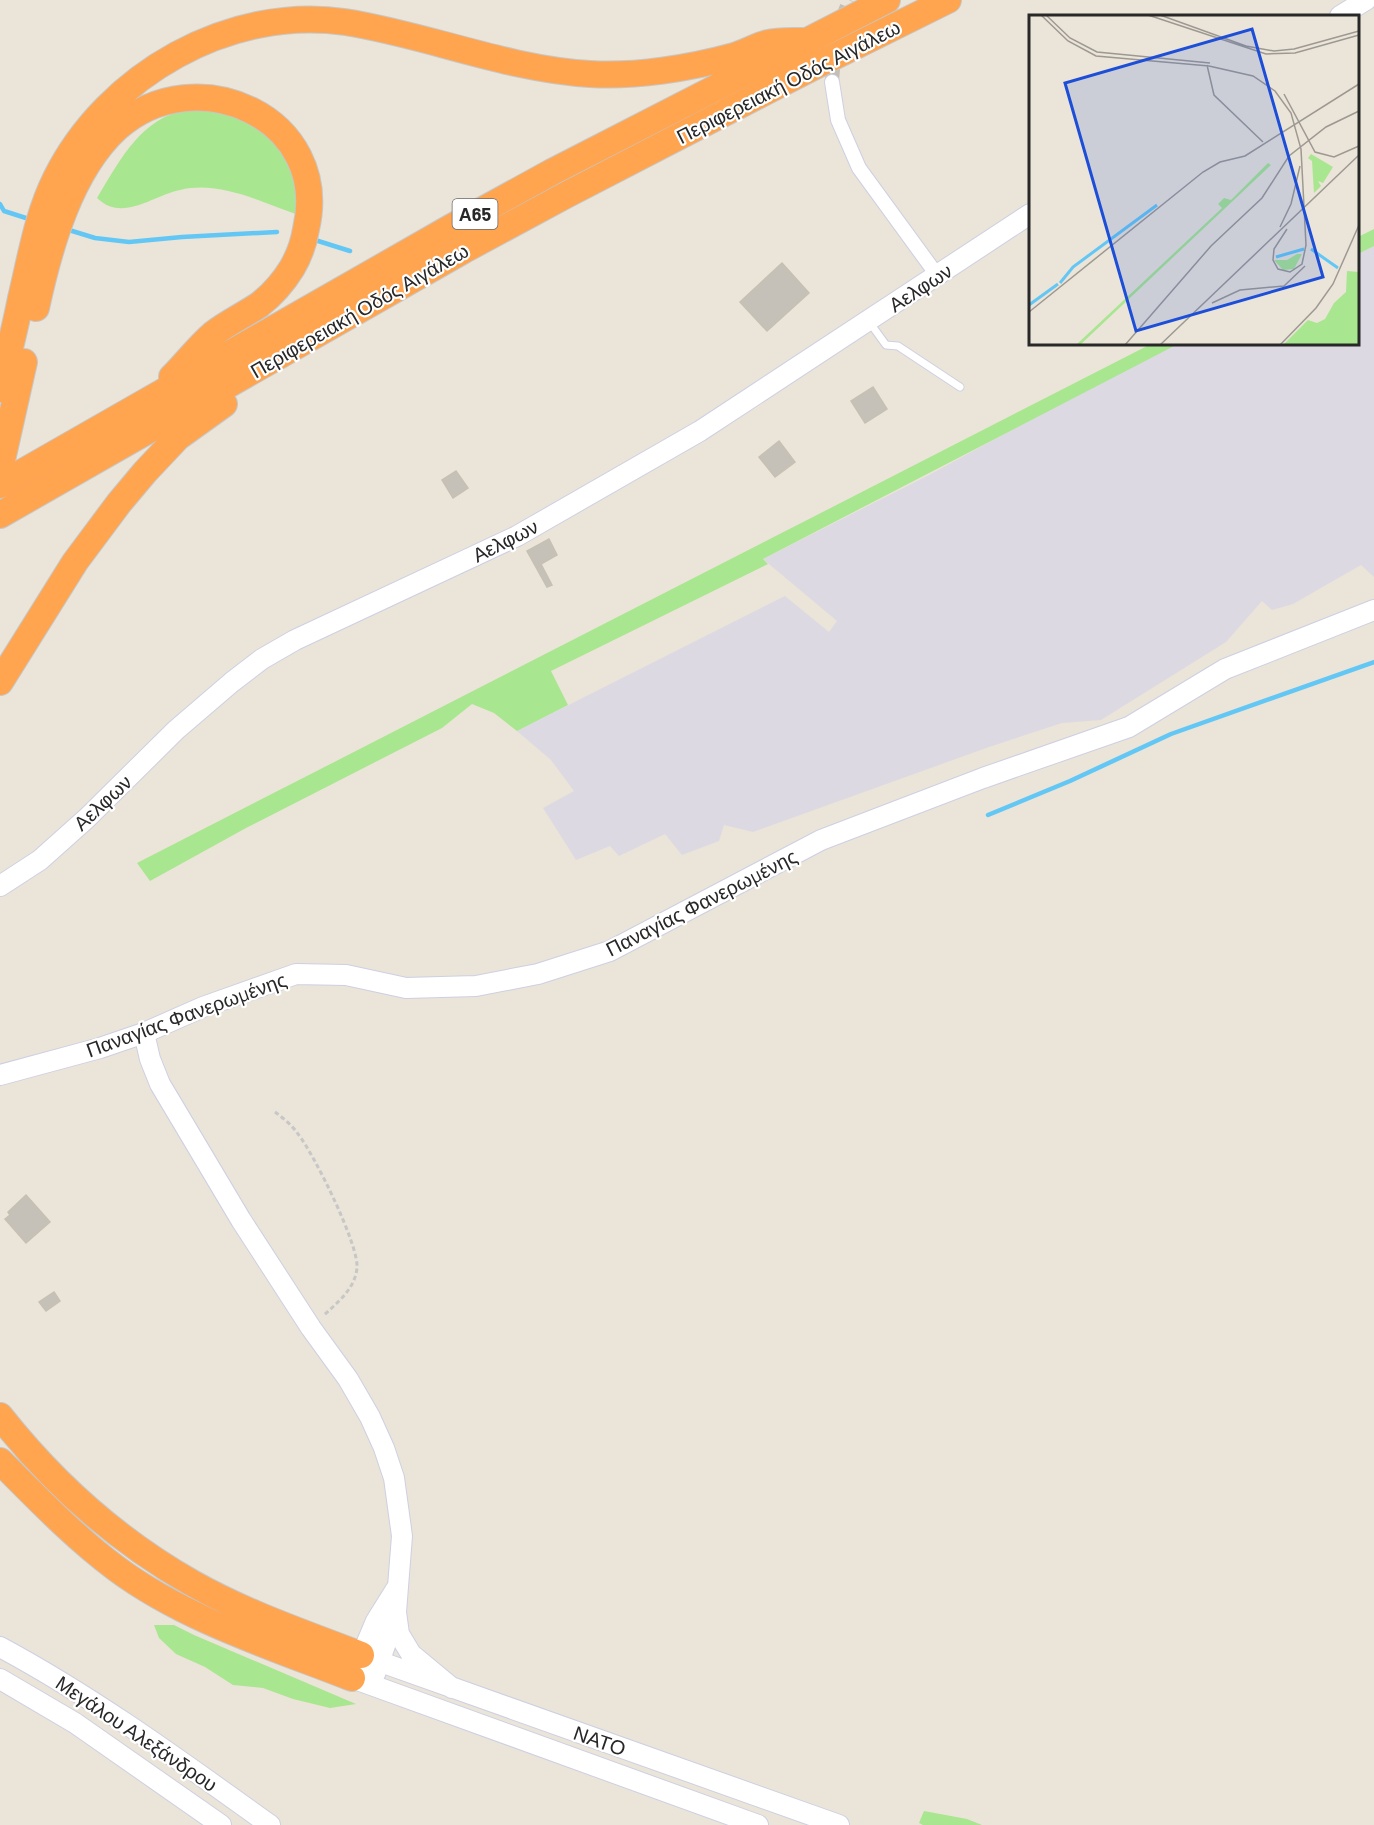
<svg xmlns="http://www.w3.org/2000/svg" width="1374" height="1825" viewBox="0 0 1374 1825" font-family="Barlow,sans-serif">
  <rect width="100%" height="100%" fill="#ebe4d8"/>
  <!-- industrial -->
  <path fill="#ddd9e3" d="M1374 246V577L1361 565 1293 604 1272 610 1262 601 1226 642 1101 720 1062 723 989 747 753 832 724 825 719 841 682 855 665 834 619 856 610 846 576 860 543 808 574 791 551 760 517 731 785 596 829 632 837 621 763 559 929 475 1074 396 1178 344H1358V254Z"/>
  <!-- green -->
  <path fill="#a9e690" d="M206 109C242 116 276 130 291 166 297 181 298 201 301 216 263 203 220 180 180 190 158 194 132 215 109 206 105 205 101 201 97 198 117 165 138 123 178 112 187 110 197 110 206 109Z
    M1374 229V246L1358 254V237Z
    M1151 344H1178L763 559 768 564 551 671 568 705 517 731 494 713 472 704 442 728 246 828 150 881 137 863Z
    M154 1625H174L194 1635 356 1704 330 1708 293 1699 263 1688 233 1685 205 1667 176 1654 159 1638Z
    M924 1811 967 1819 982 1825H923L919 1823Z"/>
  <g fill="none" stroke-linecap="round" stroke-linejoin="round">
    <!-- stream -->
    <path stroke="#63c7f5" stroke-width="4.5" d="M0 204 4 211 29 219
      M69 230 95 238 129 242 182 237 277 232
      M315 240 350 251
      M988 815 1070 781 1171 734 1374 662"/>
  </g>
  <!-- building -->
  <path fill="#c6c1b8" stroke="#c6c0b2" stroke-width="1.5" d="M782 263 809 293 767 331 740 302Z
    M873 387 887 409 865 423 851 401Z
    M779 441 795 462 775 477 759 457Z
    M456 471 468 488 453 498 442 480Z
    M549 539 557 555 541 564 552 585 547 587 527 551Z
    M26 1195 50 1222 26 1243 5 1219 10 1215 8 1212Z
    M54 1292 60 1301 46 1311 39 1302Z"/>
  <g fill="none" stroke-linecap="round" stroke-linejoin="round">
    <!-- street-tunnel -->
    <path stroke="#c4beb5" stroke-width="14" stroke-dasharray="14 7" stroke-linecap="butt" d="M832 82C834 53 837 26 850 0"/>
    <defs>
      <path id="lane" d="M870 323 886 345 898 346 960 387"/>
      <path id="street" d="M832 82 838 120 859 168 937 275"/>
      <path id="secondary" d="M1340 16 1366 0
        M0 886 40 860 87 818 176 730 232 682 262 659 295 640 517 536 700 431 1030 214
        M144 1033 150 1059 160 1084 241 1220 311 1328 348 1379 370 1417 384 1448 394 1478 402 1536 396 1612 399 1634 411 1654 452 1688
        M0 1075 100 1048 144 1033 203 1007 296 974 346 975 406 988 476 986 538 974 610 951 821 840 983 778 1129 727 1225 669 1374 610
        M396 1589 376 1621 352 1678 758 1825
        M0 1647C95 1698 182 1762 270 1825
        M361 1655 839 1825
        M375 1674 395 1617
        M0 1679 75 1723 221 1825"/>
      <path id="highway" d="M36 308C49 248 70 171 117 128 196 57 332 118 306 229 304 242 299 256 292 268 284 281 272 295 259 305 244 315 227 323 213 334 198 347 186 363 172 377
        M0 389C7 359 15 329 21 298 31 257 37 216 56 178 107 75 230 5 345 22 428 35 506 69 590 74 635 77 690 68 734 56 746 52 757 46 768 43 779 40 793 41 805 41
        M0 469 24 362
        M0 485 450 228 552 172 887 0
        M0 515 464 250 566 195 819 64 948 0
        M0 682 75 562 119 503 145 472 178 437 224 404
        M0 1416C53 1483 118 1541 192 1583 245 1613 304 1633 361 1655
        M0 1461C38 1499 74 1537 117 1569 186 1620 273 1647 352 1678"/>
    </defs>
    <!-- lane casing -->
    <use href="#lane" stroke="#cdd0e2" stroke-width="9"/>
    <!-- street casing -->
    <use href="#street" stroke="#cdd0e2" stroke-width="16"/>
    <!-- secondary casing -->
    <use href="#secondary" stroke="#cdd0e2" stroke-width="22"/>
    <!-- highway casing -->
    <use href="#highway" stroke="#c7c7c7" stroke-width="28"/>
    <!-- path -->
    <path stroke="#c7c7c7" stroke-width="3" stroke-dasharray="4.5 3" stroke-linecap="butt" d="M275 1112C283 1118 292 1125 298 1134 314 1154 359 1245 357 1268 355 1289 337 1303 323 1316"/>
    <!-- lane -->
    <use href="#lane" stroke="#fff" stroke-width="7"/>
    <!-- street -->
    <use href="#street" stroke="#fff" stroke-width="14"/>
    <!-- secondary -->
    <use href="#secondary" stroke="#fff" stroke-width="20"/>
    <!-- highway -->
    <use href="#highway" stroke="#ffa44f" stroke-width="26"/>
  </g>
  <g text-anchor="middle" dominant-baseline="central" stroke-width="4.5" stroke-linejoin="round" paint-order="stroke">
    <!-- shield labels -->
    <rect fill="#fff" stroke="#686868" stroke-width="1.5" x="452.5" y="199" width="45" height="30" rx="4.5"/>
    <g font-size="18" font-weight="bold" fill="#282828">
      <text x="475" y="214">Α65</text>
    </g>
    <!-- street labels -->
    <g font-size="20" fill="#282828" stroke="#fff">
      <text transform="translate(788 81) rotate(-27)">Περιφερειακή Οδός Αιγάλεω</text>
      <text transform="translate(920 287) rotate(-33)">Αελφων</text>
      <text transform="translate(359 310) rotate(-30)">Περιφερειακή Οδός Αιγάλεω</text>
      <text transform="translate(505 540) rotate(-27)">Αελφων</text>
      <text transform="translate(102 802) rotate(-43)">Αελφων</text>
      <text transform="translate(701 902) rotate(-27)">Παναγίας Φανερωμένης</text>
      <text transform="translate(186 1014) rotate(-20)">Παναγίας Φανερωμένης</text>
      <text transform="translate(137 1733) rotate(34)">Μεγάλου Αλεξάνδρου</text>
      <text transform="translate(600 1740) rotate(19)">ΝΑΤΟ</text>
    </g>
  </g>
  <!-- overview -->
  <g transform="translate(1029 15)">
    <rect width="330" height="330" fill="#ebe4d8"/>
    <path d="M282 139 304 152 294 168 289 166 292 171 285 178 283 146 279 143ZM239 148 242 150 51 330H47L193 193 189 189 195 183 202 185ZM268 239H273L265 254 254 255 245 245H258ZM318 256 330 257V330H254L279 305 288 308 296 304 305 288 317 277Z" fill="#a9e690"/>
    <path fill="none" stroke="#63c7f5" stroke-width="3" d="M282 234 309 253M247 242 275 234M31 268 44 252 128 190M0 290 29 269"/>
    <path fill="none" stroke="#9d9992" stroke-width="1.5" d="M12 0 39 26 67 41 180 51M17 0 41 23 68 37 181 48M119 0 237 39 266 38 330 20M131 0 217 31 245 36 265 34 330 16M178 50 185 80 234 127M180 51 224 61 246 76 262 98 272 134 277 230 273 249 261 257 249 254 244 245 245 234 258 214M255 79 286 137 305 142 330 131M251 212 262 189 271 151M183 288 211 275 255 271 276 251M0 297 174 157 191 147 216 141 330 69M96 330 182 231 233 183 260 141 297 112 330 96M131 330 330 140M251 330 287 293 304 269 330 210"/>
    <path fill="#1d4ed8" fill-opacity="0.15" stroke="#1d4ed8" stroke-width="3" d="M223 14 294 262 107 316 36 68Z"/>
    <rect width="330" height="330" fill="none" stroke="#282828" stroke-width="3"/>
  </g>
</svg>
